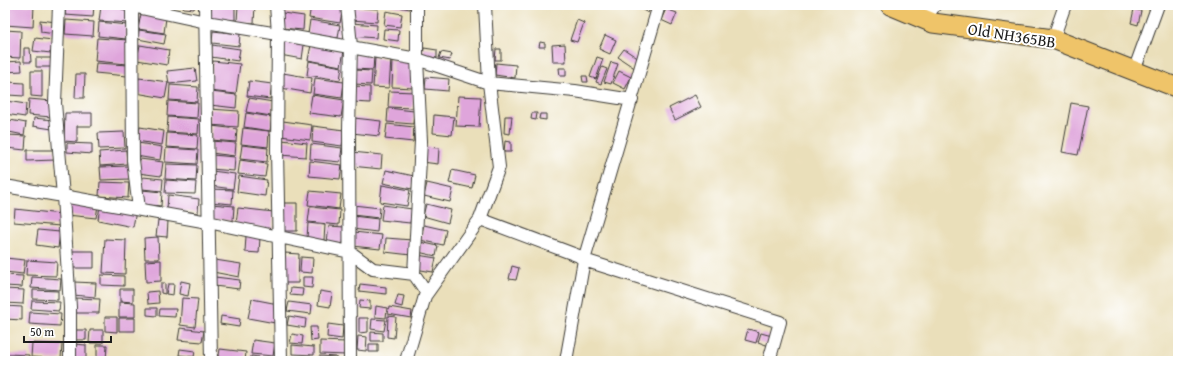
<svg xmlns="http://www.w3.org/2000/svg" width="1183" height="366" viewBox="0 0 1183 366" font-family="'Gentium Book Plus',serif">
  <rect width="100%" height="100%" fill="#fff"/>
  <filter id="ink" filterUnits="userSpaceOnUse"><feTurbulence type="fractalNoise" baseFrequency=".025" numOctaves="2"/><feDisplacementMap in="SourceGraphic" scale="8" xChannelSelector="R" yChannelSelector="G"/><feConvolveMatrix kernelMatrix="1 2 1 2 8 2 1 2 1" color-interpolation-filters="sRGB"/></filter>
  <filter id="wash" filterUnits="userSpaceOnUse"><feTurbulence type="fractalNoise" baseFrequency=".012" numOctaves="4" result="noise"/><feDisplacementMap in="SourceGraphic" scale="16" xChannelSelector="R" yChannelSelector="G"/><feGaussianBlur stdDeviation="0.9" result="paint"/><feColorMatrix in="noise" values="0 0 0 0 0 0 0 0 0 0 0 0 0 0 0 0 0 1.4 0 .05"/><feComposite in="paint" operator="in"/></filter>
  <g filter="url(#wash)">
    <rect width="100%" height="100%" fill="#eadfba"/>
    <g id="blocks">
      <!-- building -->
      <path fill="#dfa5db" d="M5 5H34L33 27 5 25Z
        M66 5H94L93 17 65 15Z
        M184 5H195L194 9 183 8Z
        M207 5H235V20H207Z
        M238 5H255L254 23 237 22Z
        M311 5 343 7 340 23 309 18Z
        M388 5H410V9Z
        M634 5H652L648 13Z
        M101 6 129 8 128 23 99 21Z
        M353 7 378 9 377 22 352 20Z
        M666 9 677 13 672 25 661 20Z
        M1134 9 1141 11 1138 25 1131 23Z
        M386 11 402 14 400 27 384 25Z
        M283 13 304 16 303 30 281 28Z
        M141 14 166 18 164 33 138 29Z
        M40 20 56 22 55 34 41 32Z
        M66 20 94 22 93 36 65 34Z
        M310 20 340 25 338 38 308 34Z
        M577 20 584 23 577 42 570 40Z
        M99 22 127 25 126 39 98 36Z
        M352 23 377 25 376 38 351 36Z
        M384 29 399 30 398 41 383 39Z
        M5 30 21 31 20 58 5 57Z
        M139 30 166 34 164 44 138 39Z
        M213 31 240 34 239 46 212 43Z
        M605 35 616 40 610 54 599 49Z
        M35 38 53 40 51 53 33 51Z
        M97 38 128 40 127 64 95 61Z
        M283 41 304 45 302 59 280 55Z
        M540 42 545 43V47H539Z
        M565 44 566 62H553L552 45Z
        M140 45 169 50 167 65 137 60Z
        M212 45 240 49 238 61 211 57Z
        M311 45 344 51 341 66 308 60Z
        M24 48H30L31 62H24Z
        M424 48 437 50V58L423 56Z
        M496 49H501V60H495Z
        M624 49 642 61 636 69 618 57Z
        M441 52 452 54 450 60 439 58Z
        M355 54 374 56 373 70 354 69Z
        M597 57 603 59 596 79 590 77Z
        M36 58H52V67H36Z
        M375 58 391 59 389 88 373 87Z
        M393 60 415 62 413 88 392 87Z
        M21 61 22 71 5 72V62Z
        M213 61 240 64 236 94 209 91Z
        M309 61 342 67 340 80 307 75Z
        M611 62 618 64 611 84 604 82Z
        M96 63 128 65 127 76 95 73Z
        M496 63 516 65 515 78 495 75Z
        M602 67 607 69 601 84 596 82Z
        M195 68 197 81 169 84 167 71Z
        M559 68H566V76H560Z
        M355 70 372 71 371 85 354 84Z
        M31 71H42V97L31 96Z
        M619 71 631 77 625 89 613 83Z
        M283 73 312 78 310 93 281 88Z
        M76 74H85L84 98H75Z
        M582 76H587L588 82H583Z
        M426 77 449 79 448 91 425 89Z
        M139 78 168 82 165 98 136 93Z
        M315 78 344 82 342 98 313 94Z
        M249 81 272 84 270 99 247 96Z
        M8 82 24 83V96L8 95Z
        M170 85 198 87 197 102 169 100Z
        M354 86 370 87V103L353 102Z
        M389 91 414 92 413 108 388 107Z
        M211 92 237 95 236 108 210 105Z
        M312 95 344 100 341 117 309 113Z
        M695 95 701 107 675 120 669 108Z
        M458 96 481 97 479 127 456 126Z
        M249 98 273 102 271 116 246 112Z
        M29 99 52 101 51 117 28 115Z
        M6 101 26 104 25 117 5 114Z
        M168 101 198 103 197 118 167 116Z
        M1071 103 1088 106 1078 155 1062 152Z
        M388 108 414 111 413 124 387 122Z
        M210 109 239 111 238 127 209 125Z
        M65 113H92V126H77V142L64 141Z
        M246 113 272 117 270 131 244 127Z
        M532 113H537L536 120 531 119Z
        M540 114H546V120L539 119Z
        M434 115 454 117 452 135 433 133Z
        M505 116H512L510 134 504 133Z
        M168 117 199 119 198 134 167 132Z
        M34 118 53 120 52 129 33 126Z
        M354 118 381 121 379 136 352 133Z
        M10 120 26 123 24 135 9 132Z
        M283 121 312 125 310 140 281 136Z
        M387 124 414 127 413 142 385 139Z
        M212 126 237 129 236 142 211 140Z
        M313 126 344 130 342 146 312 142Z
        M140 127 164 131 162 145 137 141Z
        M243 128 269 131 268 147 241 144Z
        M124 132 125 148 99 149 98 133Z
        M167 133 198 135 197 149 166 147Z
        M8 135 26 136 25 150 7 148Z
        M282 140 307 143 306 157 280 155Z
        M212 141 236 143 235 156 211 153Z
        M505 141 511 142V152H504Z
        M67 143 92 144V154L67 152Z
        M138 143 162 147 160 160 136 156Z
        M311 144 342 148 340 162 310 159Z
        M242 145 268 148 267 162 240 159Z
        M424 147 439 148 438 164 422 162Z
        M166 148 198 150 197 164 165 162Z
        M27 150H55V160L27 161Z
        M126 150 127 164 100 166 99 152Z
        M352 152 382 155 381 169 351 166Z
        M212 155 235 157 234 171 211 169Z
        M140 159 163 162 161 176 138 173Z
        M240 160 267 164 265 177 238 174Z
        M310 161 342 165 340 179 309 176Z
        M166 164 197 165 196 181 165 179Z
        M129 166 130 179 101 180 100 167Z
        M386 170 414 176 412 189 383 183Z
        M452 170 475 175 472 188 449 183Z
        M212 171 235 174 233 189 210 186Z
        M239 176 267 180 265 196 237 192Z
        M143 177 163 179 162 191 142 189Z
        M166 180 196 182 195 194 165 193Z
        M100 182 129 183 128 198 99 196Z
        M427 183 453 189 450 202 424 196Z
        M382 185 410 190 407 206 380 202Z
        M211 189 233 190 232 204 210 202Z
        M142 190 162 192 161 206 141 204Z
        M310 191 341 194 339 209 308 205Z
        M168 195 199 199 198 213 167 209Z
        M69 201 98 205 96 218 67 215Z
        M282 203H297V231H281Z
        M211 204 234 206 233 221 210 219Z
        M426 204 451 210 448 223 423 216Z
        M100 205 136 211 133 227 98 220Z
        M353 205 380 208 379 218 352 215Z
        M383 205 412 209 410 223 381 220Z
        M310 207 340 210 339 225 308 222Z
        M238 208 274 212 272 229 236 224Z
        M15 209 61 214 60 226 14 222Z
        M353 216 378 219 377 232 352 229Z
        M158 220 168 221 167 237 156 236Z
        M308 223 325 225 324 240 307 238Z
        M424 225 446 230 443 245 420 240Z
        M329 226 345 227 343 244 327 242Z
        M38 230 60 232 58 248 36 245Z
        M354 232 382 235 380 249 352 246Z
        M246 236 260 237 259 253 245 252Z
        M158 237 159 259H145L144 238Z
        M386 238 412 240 411 255 385 252Z
        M105 239 126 240 125 274 103 273Z
        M420 242 438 246 436 256 418 252Z
        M70 251H94V268H70Z
        M285 253 299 254 298 283H284Z
        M418 255 436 258 433 272 415 269Z
        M301 257 313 258 312 273 300 272Z
        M5 258 25 260 23 274 5 272Z
        M27 260 57 262 56 276 26 275Z
        M161 260V281L146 282 145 261Z
        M215 260 241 264 239 277 213 272Z
        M512 266 519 268 516 280 509 279Z
        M5 275 23 276 22 287 5 286Z
        M101 275 124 276V286L101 285Z
        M32 277 61 279 60 290 31 288Z
        M215 277 240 280 239 289 214 286Z
        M303 277H313L312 288 303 287Z
        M181 281 190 283 188 296 179 294Z
        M74 282 96 283 95 297 73 295Z
        M161 283H165V294L161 293Z
        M168 284H174L173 295 166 294Z
        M360 284 386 287V294L359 291Z
        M291 288 303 289 302 296 290 295Z
        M5 289 24 290 23 304 5 303Z
        M120 289H133V302L120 301Z
        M33 290 58 291V300L33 299Z
        M158 291 159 303 148 304 147 292Z
        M320 291 332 293 330 307 318 305Z
        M398 295 404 296 402 307 395 305Z
        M75 298 100 299 99 313H75Z
        M182 298 198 299 195 327 180 325Z
        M252 299 278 304 275 323 248 318Z
        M360 300 370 301V309L359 308Z
        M32 301 60 302 59 311 31 309Z
        M119 302 135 303V317H119Z
        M289 302 312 305 311 314 287 311Z
        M5 306 22 307V320L5 319Z
        M376 306 387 308 386 318 375 317Z
        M389 307 412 311 411 318 388 314Z
        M147 308H157V316L147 315Z
        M160 309H176L175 317 159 316Z
        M30 312 61 314 60 326 29 324Z
        M221 316 240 319 239 327 220 324Z
        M289 316 306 319 305 328 287 325Z
        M388 316 396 317 394 338 387 337Z
        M105 317H117V332L105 331Z
        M119 318H135V331H119Z
        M359 318H368V332L359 333Z
        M372 319 386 320 384 331 371 329Z
        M328 324 343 326 342 339 327 337Z
        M310 327H317L318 340 311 341Z
        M180 328 204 331 202 342 178 340Z
        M748 329 759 332 756 343 745 340Z
        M73 330H86V340H73Z
        M90 330H103V343H89Z
        M371 332 383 333V341H371Z
        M761 333 772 336 769 346 758 342Z
        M292 334 303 336 302 344 290 343Z
        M358 336 367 337 366 351 357 350Z
        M253 340 275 343 273 356 251 354Z
        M320 341 346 342V355L320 354Z
        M32 343 62 344 61 359 31 357Z
        M74 344 86 345V361H74Z
        M369 344H378V352H369Z
        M97 345H107L106 361H97Z
        M292 345 314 347V355L292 354Z
        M180 349 195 351 194 357 179 355Z
        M220 349 246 352 245 361H218Z
        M6 354 29 355 28 361H6Z
        M251 356 259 357V361H251Z
        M290 356 305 358V361H289Z
        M319 356 336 357V361H319Z
        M47 359 60 360V361H47Z"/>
    </g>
  </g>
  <g filter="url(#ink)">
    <use href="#blocks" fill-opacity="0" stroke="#3b3934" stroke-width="1"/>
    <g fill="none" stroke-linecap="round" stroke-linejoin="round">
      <defs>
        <path id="street" d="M59 5 55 103 63 196 208 222 350 252 373 269 414 274 427 293
          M127 5 206 22 278 34 276 5
          M132 5 133 160 139 209
          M205 5 211 361
          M347 5 351 46 349 129 350 361
          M925 19 935 5
          M1053 39 1065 5
          M1134 71 1158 5
          M5 186 63 196 70 307V361
          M480 219 579 256 584 260 659 5
          M414 274 421 141 417 59 489 83 575 91 632 100
          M281 361 277 150 278 34 417 59V5
          M406 361 425 296 480 219 499 167 489 83 485 5
          M566 361 584 260 780 322 769 361"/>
        <path id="primary" d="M890 5 933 23 1053 39 1178 88"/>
      </defs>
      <!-- street casing -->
      <use href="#street" stroke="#3b3934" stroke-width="14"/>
      <!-- primary casing -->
      <use href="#primary" stroke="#3b3934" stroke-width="21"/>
      <!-- street -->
      <use href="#street" stroke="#fff" stroke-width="12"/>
      <!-- primary -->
      <use href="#primary" stroke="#efc469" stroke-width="19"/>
    </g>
  </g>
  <g text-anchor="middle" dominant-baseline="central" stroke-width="4" stroke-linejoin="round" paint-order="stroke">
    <!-- street labels -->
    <g font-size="16" fill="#1c1c1c" stroke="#fff">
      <text transform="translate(1012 35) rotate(9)">Old NH365BB</text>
    </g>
  </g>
  <!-- margin -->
  <rect width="1183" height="366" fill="none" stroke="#fff" stroke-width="20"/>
  <!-- scale -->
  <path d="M24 336v6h87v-6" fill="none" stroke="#1c1c1c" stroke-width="2"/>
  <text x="30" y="336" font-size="12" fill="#1c1c1c" stroke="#ffffff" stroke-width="3" paint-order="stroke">50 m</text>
</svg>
